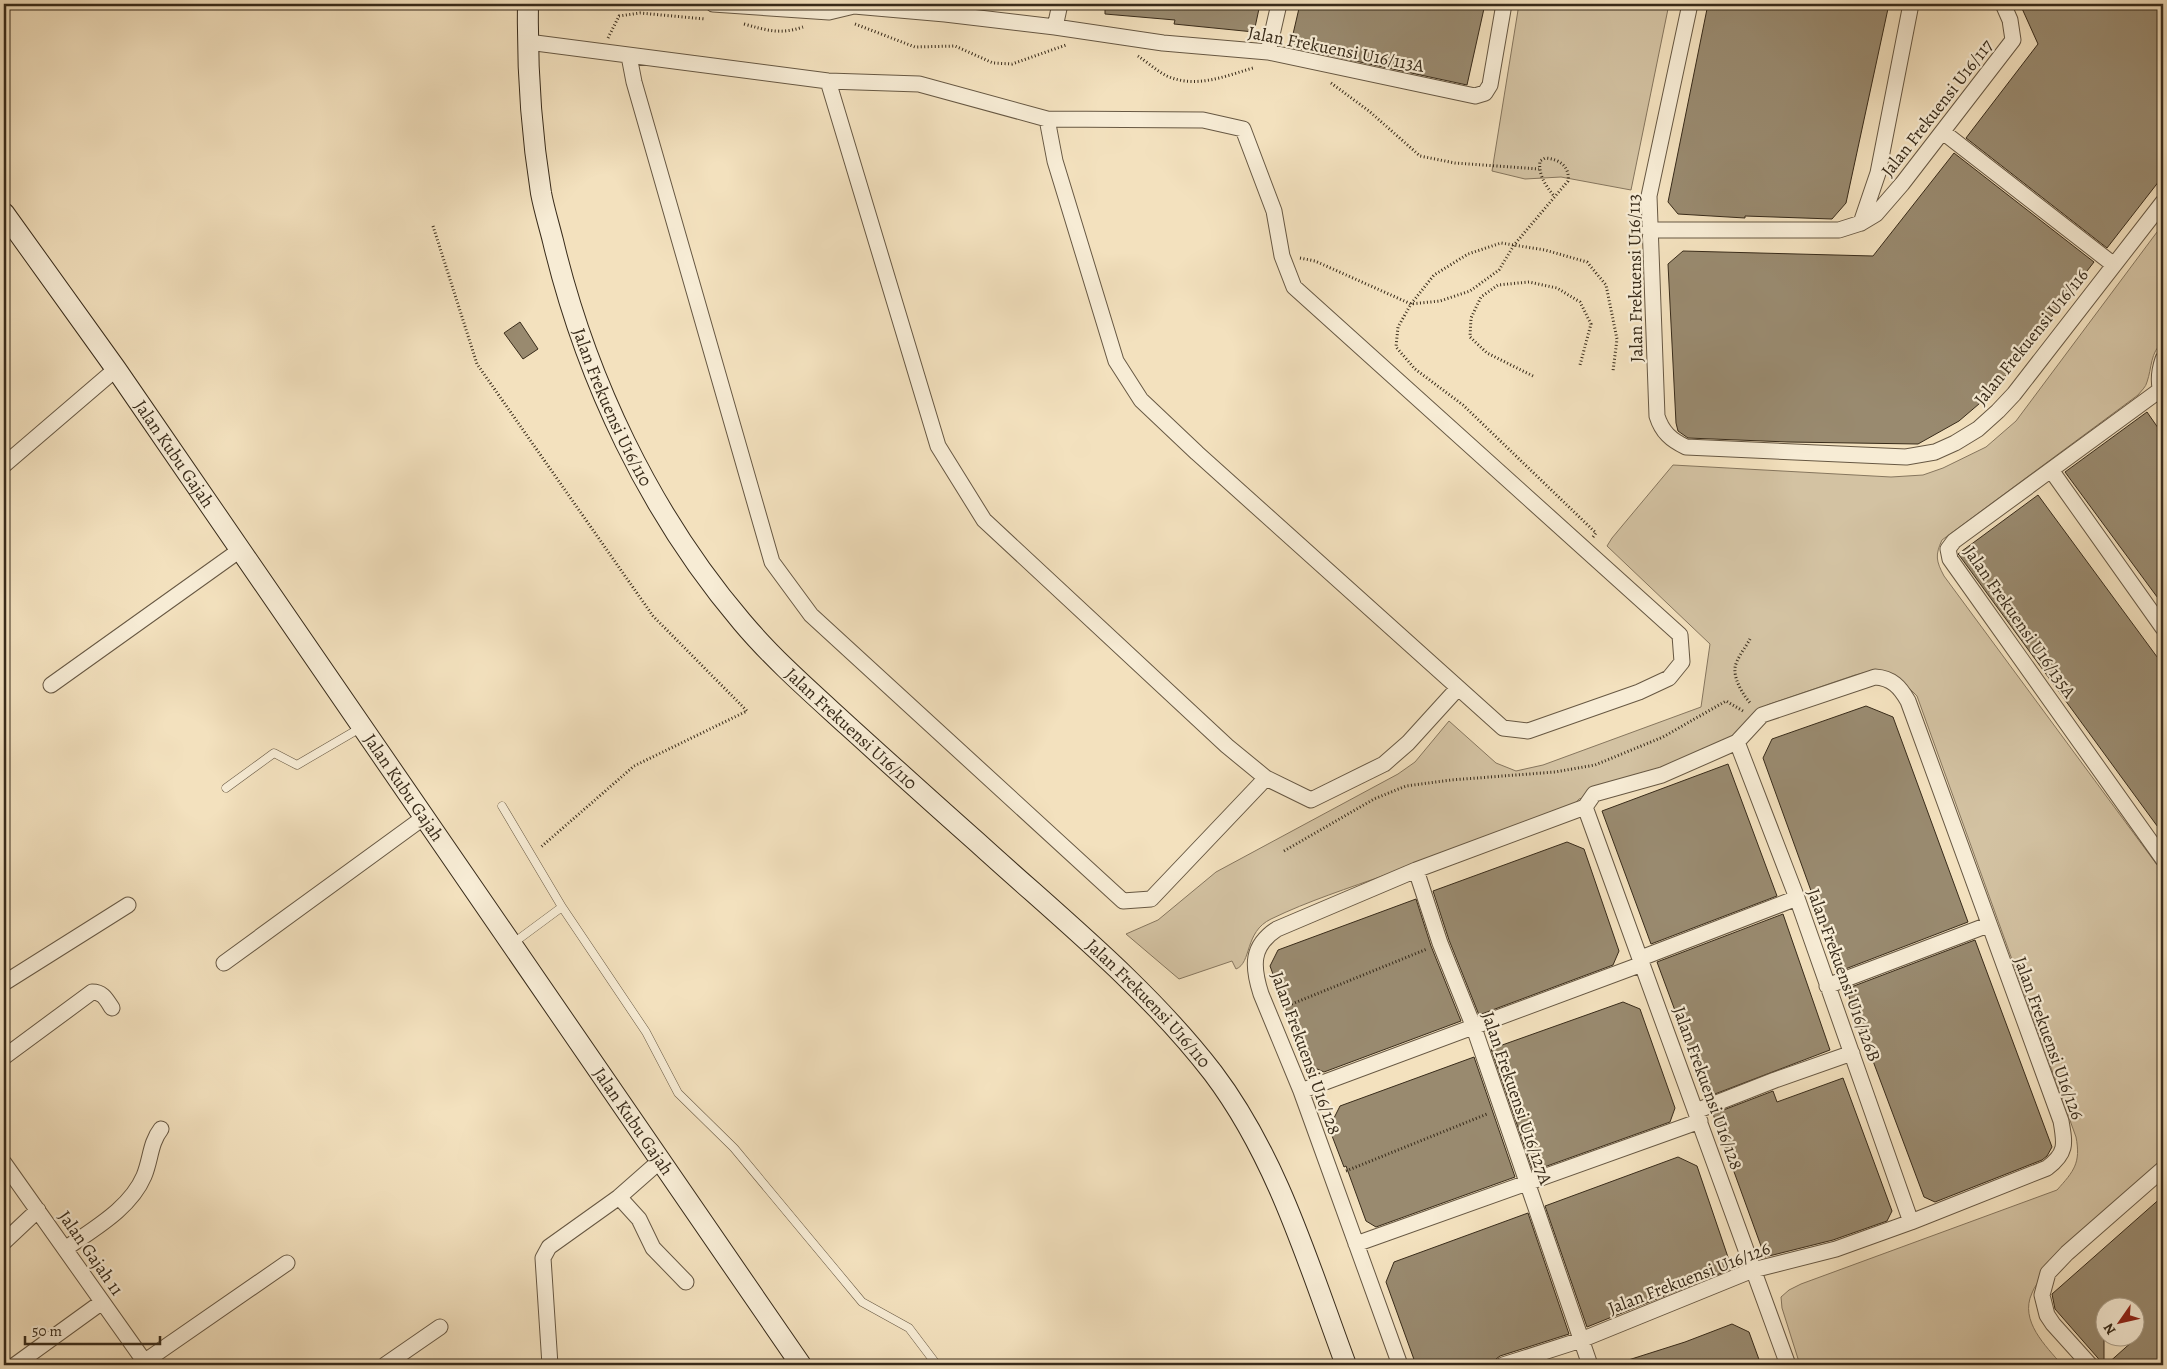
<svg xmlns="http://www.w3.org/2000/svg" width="2167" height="1369" viewBox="0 0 2167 1369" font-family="Alegreya,serif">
  <rect width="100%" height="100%" fill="#f3e1be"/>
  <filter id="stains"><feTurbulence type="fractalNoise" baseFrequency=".004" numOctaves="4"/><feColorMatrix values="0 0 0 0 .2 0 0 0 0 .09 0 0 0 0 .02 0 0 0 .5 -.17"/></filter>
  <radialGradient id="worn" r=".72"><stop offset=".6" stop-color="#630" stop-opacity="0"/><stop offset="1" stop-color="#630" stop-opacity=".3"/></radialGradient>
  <!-- green -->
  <path fill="#d3c2a2" stroke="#86765e" d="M1519 4H1669L1631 190 1561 177 1525 179 1492 171Z
    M2163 224V342C2150 352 2152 368 2147 382 2146 387 2141 391 2138 395L1942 540C1935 555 1936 561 1944 576L2163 873V1170L2042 1276C2039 1282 2034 1287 2032 1293 2019 1321 2046 1346 2062 1365H1800L1782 1308 1781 1297 1789 1290 1801 1284 2057 1190C2074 1171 2081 1163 2076 1137L1917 696 1903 682 1871 671 1855 675 1767 705 1753 718 1737 743 1654 777 1579 799 1572 807 1560 813C1503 833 1445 854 1388 874 1349 888 1308 901 1271 919 1244 932 1252 963 1236 969L1232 961 1179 979 1126 934 1158 920 1216 872 1398 774 1415 762 1449 721 1496 763 1516 771 1543 765 1701 707 1710 644 1607 546 1612 538 1673 465 1891 477 1923 475 1943 468 1986 447 2016 421Z"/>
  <!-- building -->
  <path fill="#998a6f" stroke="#382b1a" d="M1105 4H1260L1254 32 1174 24 1175 20 1105 14Z
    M1300 4H1485L1467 85 1290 47Z
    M1708 4H1889L1846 203 1832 219 1745 216V218L1678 214 1668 202Z
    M2020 4H2163V176L2107 248 1966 138 2038 44Z
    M1954 153 2094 262 1993 392 1959 421 1918 444 1788 442 1688 438 1678 431 1676 423 1668 264 1683 251 1873 256Z
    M520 322 538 349 523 359 504 333Z
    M2147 412 2163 435V605L2065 472Z
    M2038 495 2163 665V834L1959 555 1958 554Z
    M1866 706 1893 717 1968 922 1840 971 1763 758 1772 739Z
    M1728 764 1777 896 1651 944 1602 811Z
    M1567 842 1584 849 1619 951 1613 965 1479 1015 1449 940 1433 891Z
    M1416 899 1431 946 1461 1021 1324 1072 1306 1064 1270 966 1278 950Z
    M1783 914 1830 1050 1707 1097 1657 962Z
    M1975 940 2052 1147 2047 1156 2042 1160 1935 1202 1924 1197 1846 989Z
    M1623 1002 1640 1009 1675 1108 1670 1122 1533 1171 1491 1049Z
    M1474 1057 1515 1177 1376 1227 1366 1221 1346 1166 1344 1167 1329 1128 1340 1106Z
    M1843 1078 1892 1211 1887 1221 1833 1240 1765 1257 1713 1114 1773 1091 1777 1102Z
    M1678 1157 1697 1166 1731 1266 1729 1270 1587 1327 1545 1206Z
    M2163 1196V1365H2106L2134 1340V1306H2104V1365L2055 1309 2052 1294Z
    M1528 1213 1569 1334 1500 1356 1496 1359 1494 1365H1416L1386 1282 1394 1262Z
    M1732 1324 1749 1332 1761 1365H1623L1622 1362 1685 1342Z"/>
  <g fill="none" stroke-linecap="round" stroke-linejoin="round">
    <defs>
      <path id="lane" d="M226 788 274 753 297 765 362 727
        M502 806 562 907
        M512 944 562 907 646 1032 678 1093 734 1148 862 1302 909 1328 937 1365"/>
      <path id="street" d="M713 4 829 12 854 6 945 14 1055 27 1163 43 1268 52 1475 96 1485 93 1490 85 1504 4
        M1690 4 1649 196 1657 416C1662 432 1671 440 1686 447L1906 457 1935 452 1955 443 1978 429 1998 411 2014 394 2163 202
        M1055 27 1060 4
        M528 42 828 81 919 84 1047 119 1203 120 1243 129 1274 211 1282 256 1294 287 1680 635 1682 662 1669 678 1639 692 1528 731 1503 728 1197 453 1141 400 1116 361 1055 161 1047 119
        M1268 52 1279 4
        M629 56 634 82 772 562 811 615 1123 901 1151 899 1266 778 1311 800 1384 764 1408 743 1458 688
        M828 81 938 446 984 520 1227 746 1266 778
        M1943 132 2114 265
        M1861 223 1878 173 1911 4
        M1649 230H1839L1861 223 1876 214 1902 184 2013 40 2010 20 2003 4
        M2163 359C2159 371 2157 384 2163 396
        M2160 390 1954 541 1948 549 1950 559 2163 859
        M4 465 116 369
        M2051 470 2163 628
        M51 685 240 550
        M1737 742 1797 898 1911 1222
        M1416 870 1440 943 1473 1025 1590 1365
        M1641 958 1797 898
        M224 963 423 818
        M4 983 128 905
        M1827 986 1988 925
        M4 1057 92 992C103 992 106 999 112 1008
        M1301 1091 1642 964
        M1696 1111 1775 1080 1852 1053
        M661 1160 619 1197 639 1219 653 1248 686 1282
        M4 1163 147 1365
        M4 1242 38 1210
        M1356 1244 1700 1121
        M65 1249C93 1229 130 1209 144 1176 151 1159 150 1143 161 1129
        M144 1362 287 1263
        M15 1365 102 1302
        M385 1365 440 1327
        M550 1365 543 1258 549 1247 619 1197
        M1400 1365 1301 1091 1261 994C1252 966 1251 946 1277 929L1416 870 1585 807
        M1503 1365 1581 1340 1753 1270 1836 1249 1911 1222 2047 1168C2067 1153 2065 1144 2061 1121L1908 701C1900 687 1892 678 1875 677L1762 715 1737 742 1662 775 1594 794 1585 807C1653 993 1719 1179 1788 1365
        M2090 1365 2053 1324 2047 1315 2042 1295 2048 1273 2067 1253 2163 1169"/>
      <g id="secondary">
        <path id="s1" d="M528 4C527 67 531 130 541 193 544 209 549 225 553 241 586 379 650 514 742 622 774 660 812 693 848 726 891 765 934 804 977 842 1058 916 1146 986 1213 1073 1278 1159 1309 1266 1346 1365"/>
        <path id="s2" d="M4 213 116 369 801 1365"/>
      </g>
    </defs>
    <!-- lane casing -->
    <use href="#lane" stroke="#675843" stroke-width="9"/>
    <!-- street casing -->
    <use href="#street" stroke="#675843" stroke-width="17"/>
    <!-- secondary casing -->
    <use href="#secondary" stroke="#382b1a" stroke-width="22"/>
    <!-- path -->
    <path stroke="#382b1a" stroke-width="3" stroke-dasharray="1 2.5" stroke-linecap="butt" d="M744 24C766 30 780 35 803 27
      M855 24 915 47 955 46 993 63 1012 64 1066 45
      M608 38 619 16 640 13 705 19
      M1138 56C1147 62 1157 71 1167 76 1196 89 1225 76 1253 68
      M1331 83 1369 111 1420 156 1455 163 1539 169
      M433 226 477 364 653 616 747 711 634 766 541 847
      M1300 258 1315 261 1411 304 1440 301 1470 291 1499 270 1514 245 1568 181C1570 166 1559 159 1545 158L1540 161C1538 175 1546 186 1554 196
      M1533 376 1487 353 1470 337 1471 318 1481 297 1498 285 1529 282 1557 288 1580 302 1591 324 1580 365
      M1593 537 1596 533 1463 405 1415 369 1396 347 1398 327 1411 304 1434 275 1468 254 1501 243 1545 250 1587 262 1606 285 1617 339 1613 371
      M1750 639C1746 647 1736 659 1735 668 1734 680 1743 695 1751 704
      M1284 851 1374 799 1406 786 1451 780 1555 772 1595 765 1663 737 1726 701 1743 711
      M1282 1008 1427 949
      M1346 1171 1487 1114"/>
    <!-- lane -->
    <use href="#lane" stroke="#f7ecd5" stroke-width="8"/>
    <!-- street -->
    <use href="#street" stroke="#f7ecd5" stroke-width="15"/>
    <!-- secondary -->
    <use href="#secondary" stroke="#f7ecd5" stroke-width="20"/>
  </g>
  <g text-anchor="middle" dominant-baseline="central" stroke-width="4.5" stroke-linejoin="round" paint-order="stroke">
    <!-- street labels -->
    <g font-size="18" fill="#382b1a" stroke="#f7ecd5">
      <text transform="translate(1336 49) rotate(11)">Jalan Frekuensi U16/113A</text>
      <text transform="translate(1937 108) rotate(-52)">Jalan Frekuensi U16/117</text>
      <text transform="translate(1635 278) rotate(-91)">Jalan Frekuensi U16/113</text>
      <text transform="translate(2031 337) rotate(-51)">Jalan Frekuensi U16/116</text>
      <text stroke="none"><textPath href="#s1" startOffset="416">Jalan Frekuensi U16/110</textPath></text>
      <text stroke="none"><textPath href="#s2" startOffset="295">Jalan Kubu Gajah</textPath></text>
      <text transform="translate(2020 622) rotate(55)">Jalan Frekuensi U16/135A</text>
      <text stroke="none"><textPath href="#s1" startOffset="821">Jalan Frekuensi U16/110</textPath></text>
      <text stroke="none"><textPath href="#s2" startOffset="700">Jalan Kubu Gajah</textPath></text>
      <text transform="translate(1844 975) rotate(70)">Jalan Frekuensi U16/126B</text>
      <text stroke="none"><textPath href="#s1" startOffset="1226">Jalan Frekuensi U16/110</textPath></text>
      <text transform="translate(2049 1038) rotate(70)">Jalan Frekuensi U16/126</text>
      <text transform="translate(1306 1053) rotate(70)">Jalan Frekuensi U16/128</text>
      <text transform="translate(1708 1088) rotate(70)">Jalan Frekuensi U16/128</text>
      <text transform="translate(1517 1098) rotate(71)">Jalan Frekuensi U16/127A</text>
      <text stroke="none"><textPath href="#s2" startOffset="1105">Jalan Kubu Gajah</textPath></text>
      <text transform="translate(91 1253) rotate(55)">Jalan Gajah 11</text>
      <text transform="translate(1689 1278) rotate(-21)">Jalan Frekuensi U16/126</text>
    </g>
  </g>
  <!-- margin -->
  <rect width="2167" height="1369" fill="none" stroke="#f3e1be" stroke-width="20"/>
  <rect x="5" y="5" width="2157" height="1359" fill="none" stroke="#382b1a" stroke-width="2.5"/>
  <rect x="10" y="10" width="2147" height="1349" fill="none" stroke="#382b1a"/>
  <!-- north arrow -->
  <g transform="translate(2120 1322) rotate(236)"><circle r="24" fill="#f7ecd5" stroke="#ab9f8a"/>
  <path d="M0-4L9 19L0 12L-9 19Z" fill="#8f2418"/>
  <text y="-8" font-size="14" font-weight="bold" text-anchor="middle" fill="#382b1a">N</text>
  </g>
  <!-- scale -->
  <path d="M25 1336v8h135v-8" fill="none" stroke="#382b1a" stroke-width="2.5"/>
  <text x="32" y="1336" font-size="15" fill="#382b1a" stroke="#f7ecd5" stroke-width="4" paint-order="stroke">50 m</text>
  <rect width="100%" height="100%" filter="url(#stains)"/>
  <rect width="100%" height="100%" fill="url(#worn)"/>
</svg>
